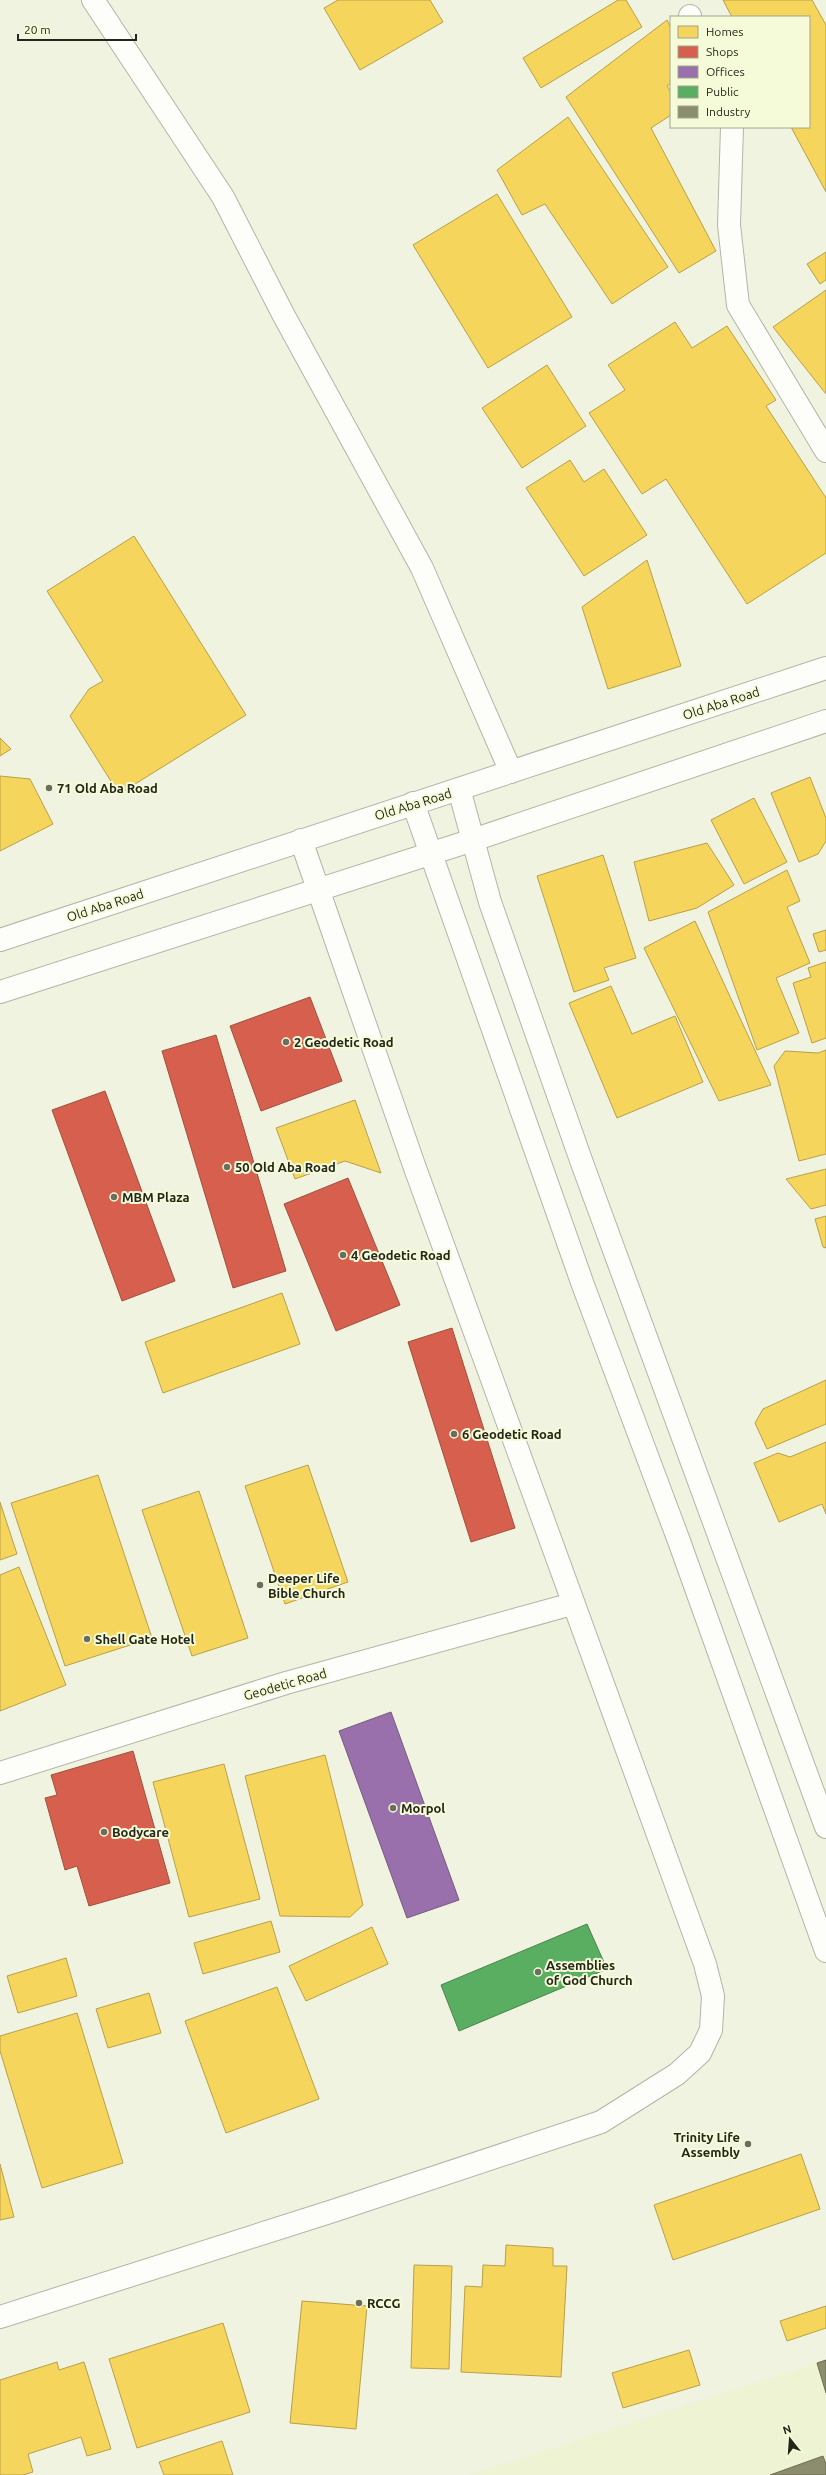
<svg xmlns="http://www.w3.org/2000/svg" width="826" height="2475" viewBox="0 0 826 2475" font-family="Ubuntu,sans-serif">
  <rect width="100%" height="100%" fill="#f0f3e0"/>
  <!-- built -->
  <path fill="#eef4d3" d="M826 2360V2475H469L817 2363Z"/>
  <!-- homes -->
  <path fill="#f6d55c" stroke="#b7a048" d="M338 0H430L443 22 360 70 324 8Z
    M618 0H626L642 27 541 88 523 58Z
    M723 0H812L826 25V192L791 127H809V17H732Z
    M667 20 671 28V83L667 86 671 92V115L651 128 716 251 679 273 566 97Z
    M568 117 668 267 612 304 545 204 522 215 497 170Z
    M497 194 572 317 488 368 413 245Z
    M826 252V280L820 284 807 264Z
    M826 290V394L773 327Z
    M675 322 692 348 727 326 776 400 766 406 826 498V553L747 604 666 479 642 494 589 413 625 390 608 365Z
    M547 365 586 426 522 468 482 408Z
    M570 460 584 482 604 469 647 535 584 576 526 488Z
    M134 536 246 715 119 794 70 716 89 689 103 681 47 591Z
    M647 560 681 666 608 689 582 607Z
    M0 738 11 749 0 756Z
    M0 776 30 779 53 824 0 851Z
    M810 777 826 818V841L818 854 799 862 771 793Z
    M754 798 787 862 744 884 711 820Z
    M707 843 734 885 697 908 649 921 634 862Z
    M603 855 636 958 604 968 609 980 574 992 537 876Z
    M787 870 800 901 787 907 810 963 776 978 799 1033 757 1050 708 912Z
    M695 921 771 1085 719 1101 644 948Z
    M826 930V950L819 952 813 934Z
    M826 962V1038L812 1043 793 983 811 977 808 968Z
    M611 986 632 1034 675 1016 703 1082 617 1118 569 1003Z
    M826 1050V1154L799 1161 774 1066 785 1051 818 1053Z
    M355 1100 381 1173 345 1161 295 1179 276 1128Z
    M826 1169V1205L811 1209 786 1179Z
    M826 1216V1248L823 1247 815 1219Z
    M282 1293 300 1344 163 1393 145 1342Z
    M826 1380V1424L767 1449 755 1423 763 1409Z
    M826 1442V1514L822 1504 779 1522 754 1463 778 1453 790 1457Z
    M308 1465 348 1582 285 1604 245 1486Z
    M98 1475 152 1638 65 1666 11 1503Z
    M199 1491 248 1638 192 1656 142 1510Z
    M0 1502 17 1554 0 1560Z
    M19 1567 66 1685 0 1711V1575Z
    M325 1755 363 1905 350 1917 280 1916 245 1776Z
    M224 1764 260 1899 189 1917 153 1782Z
    M271 1921 280 1952 203 1974 194 1943Z
    M372 1927 388 1964 306 2001 289 1966Z
    M66 1958 77 1996 18 2013 7 1976Z
    M277 1987 319 2099 226 2133 185 2021Z
    M149 1993 161 2033 108 2048 96 2009Z
    M77 2013 123 2163 42 2188 0 2051V2036Z
    M801 2154 820 2209 673 2260 654 2205Z
    M0 2164 14 2217 0 2220Z
    M506 2245 553 2248V2266H567L561 2377 461 2372 465 2286 482 2287 483 2265 505 2266Z
    M414 2265 452 2266 449 2369 411 2368Z
    M302 2301 367 2306 356 2429 290 2423Z
    M826 2306V2328L787 2341 780 2321Z
    M223 2323 250 2412 137 2448 109 2359Z
    M689 2350 700 2385 623 2408 612 2373Z
    M57 2362 59 2370 84 2362 111 2449 87 2456 81 2437 28 2454 33 2472 23 2475H0V2380Z
    M222 2441 233 2475H164L159 2462Z"/>
  <!-- shops -->
  <path fill="#d6604d" stroke="#a14f3d" d="M310 997 342 1081 261 1111 230 1026Z
    M216 1035 286 1271 233 1288 162 1051Z
    M105 1091 175 1281 122 1301 52 1110Z
    M348 1178 400 1305 336 1331 284 1204Z
    M452 1328 515 1528 471 1542 408 1342Z
    M133 1751 170 1883 89 1906 77 1866 65 1870 45 1798 57 1795 51 1775Z"/>
  <!-- offices -->
  <path fill="#9970ab" stroke="#765a7f" d="M391 1712 459 1900 407 1918 339 1731Z"/>
  <!-- public -->
  <path fill="#5aae61" stroke="#4a854b" d="M587 1924 607 1969 459 2031 441 1985Z"/>
  <!-- industry -->
  <path fill="#8c8c6e" stroke="#6d6d54" d="M826 2360V2393L817 2363Z
    M823 2456 826 2464V2475H770Z"/>
  <g fill="none" stroke-linecap="round" stroke-linejoin="round">
    <defs>
      <path id="street" d="M93 0 223 197 283 314 422 568 511 772
        M690 16V17
        M732 127 729 225 738 305 826 451
        M459 789 490 902 582 1163 826 1827
        M413 803 583 1285 679 1541 826 1951
        M0 1773 286 1683 572 1604
        M0 2317 336 2210 601 2122 677 2074 700 2053 711 2030 713 1996 705 1964 415 1168 301 840"/>
      <path id="primary" d="M0 940 826 668
        M0 992 473 840 826 721"/>
    </defs>
    <!-- street casing -->
    <use href="#street" stroke="#b2b5a6" stroke-width="24"/>
    <!-- primary casing -->
    <use href="#primary" stroke="#b2b5a6" stroke-width="24"/>
    <!-- street -->
    <use href="#street" stroke="#fdfdfa" stroke-width="22"/>
    <!-- primary -->
    <use href="#primary" stroke="#fdfdfa" stroke-width="22"/>
  </g>
  <!-- markers -->
  <g fill="#6b6e5f" stroke="#f5fbd8" stroke-width="1.5">
    <circle cx="49" cy="788" r="4"/>
    <circle cx="286" cy="1042" r="4"/>
    <circle cx="227" cy="1167" r="4"/>
    <circle cx="114" cy="1197" r="4"/>
    <circle cx="343" cy="1255" r="4"/>
    <circle cx="454" cy="1434" r="4"/>
    <circle cx="260" cy="1585" r="4"/>
    <circle cx="87" cy="1639" r="4"/>
    <circle cx="393" cy="1808" r="4"/>
    <circle cx="104" cy="1832" r="4"/>
    <circle cx="538" cy="1972" r="4"/>
    <circle cx="748" cy="2144" r="4"/>
    <circle cx="359" cy="2303" r="4"/>
  </g>
  <g text-anchor="middle" dominant-baseline="central" stroke-width="4" stroke-linejoin="round" paint-order="stroke">
    <!-- street labels -->
    <g font-size="13" fill="#242619" stroke="#f5fbd8">
      <text transform="translate(721 703) rotate(-18)">Old Aba Road</text>
      <text transform="translate(413 804) rotate(-17)">Old Aba Road</text>
      <text transform="translate(105 905) rotate(-18)">Old Aba Road</text>
      <text transform="translate(285 1684) rotate(-16)">Geodetic Road</text>
    </g>
    <!-- poi labels -->
    <g font-size="13" font-weight="bold" fill="#242619" stroke="#f5fbd8" text-anchor="start">
      <text x="57" y="788">71 Old Aba Road</text>
      <text x="294" y="1042">2 Geodetic Road</text>
      <text x="235" y="1167">50 Old Aba Road</text>
      <text x="122" y="1197">MBM Plaza</text>
      <text x="351" y="1255">4 Geodetic Road</text>
      <text x="462" y="1434">6 Geodetic Road</text>
      <text x="268" y="1578">Deeper Life<tspan x="268" dy="15">Bible Church</tspan></text>
      <text x="95" y="1639">Shell Gate Hotel</text>
      <text x="401" y="1808">Morpol</text>
      <text x="112" y="1832">Bodycare</text>
      <text x="546" y="1965">Assemblies<tspan x="546" dy="15">of God Church</tspan></text>
      <text x="740" y="2137" text-anchor="end">Trinity Life<tspan x="740" dy="15">Assembly</tspan></text>
      <text x="367" y="2303">RCCG</text>
    </g>
  </g>
  <!-- legend -->
  <rect x="670" y="16" width="140" height="112" fill="#f5fbd8" stroke="#a1a68c"/>
  <rect x="678" y="26" width="20" height="12" fill="#f6d55c" stroke="#a1a68c"/>
  <text x="706" y="36" font-size="12" fill="#242619">Homes</text>
  <rect x="678" y="46" width="20" height="12" fill="#d6604d" stroke="#a1a68c"/>
  <text x="706" y="56" font-size="12" fill="#242619">Shops</text>
  <rect x="678" y="66" width="20" height="12" fill="#9970ab" stroke="#a1a68c"/>
  <text x="706" y="76" font-size="12" fill="#242619">Offices</text>
  <rect x="678" y="86" width="20" height="12" fill="#5aae61" stroke="#a1a68c"/>
  <text x="706" y="96" font-size="12" fill="#242619">Public</text>
  <rect x="678" y="106" width="20" height="12" fill="#8c8c6e" stroke="#a1a68c"/>
  <text x="706" y="116" font-size="12" fill="#242619">Industry</text>
  <!-- north arrow -->
  <g transform="translate(790 2439) rotate(343)" stroke="#f5fbd8" stroke-width="3" paint-order="stroke">
  <path d="M0-3L7 15L0 10L-7 15Z" fill="#242619"/>
  <text y="-6" font-size="11" font-weight="bold" text-anchor="middle" fill="#242619">N</text>
  </g>
  <!-- scale -->
  <path d="M18 34v6h118v-6" fill="none" stroke="#242619" stroke-width="2"/>
  <text x="24" y="34" font-size="12" fill="#242619" stroke="#f5fbd8" stroke-width="3" paint-order="stroke">20 m</text>
</svg>
